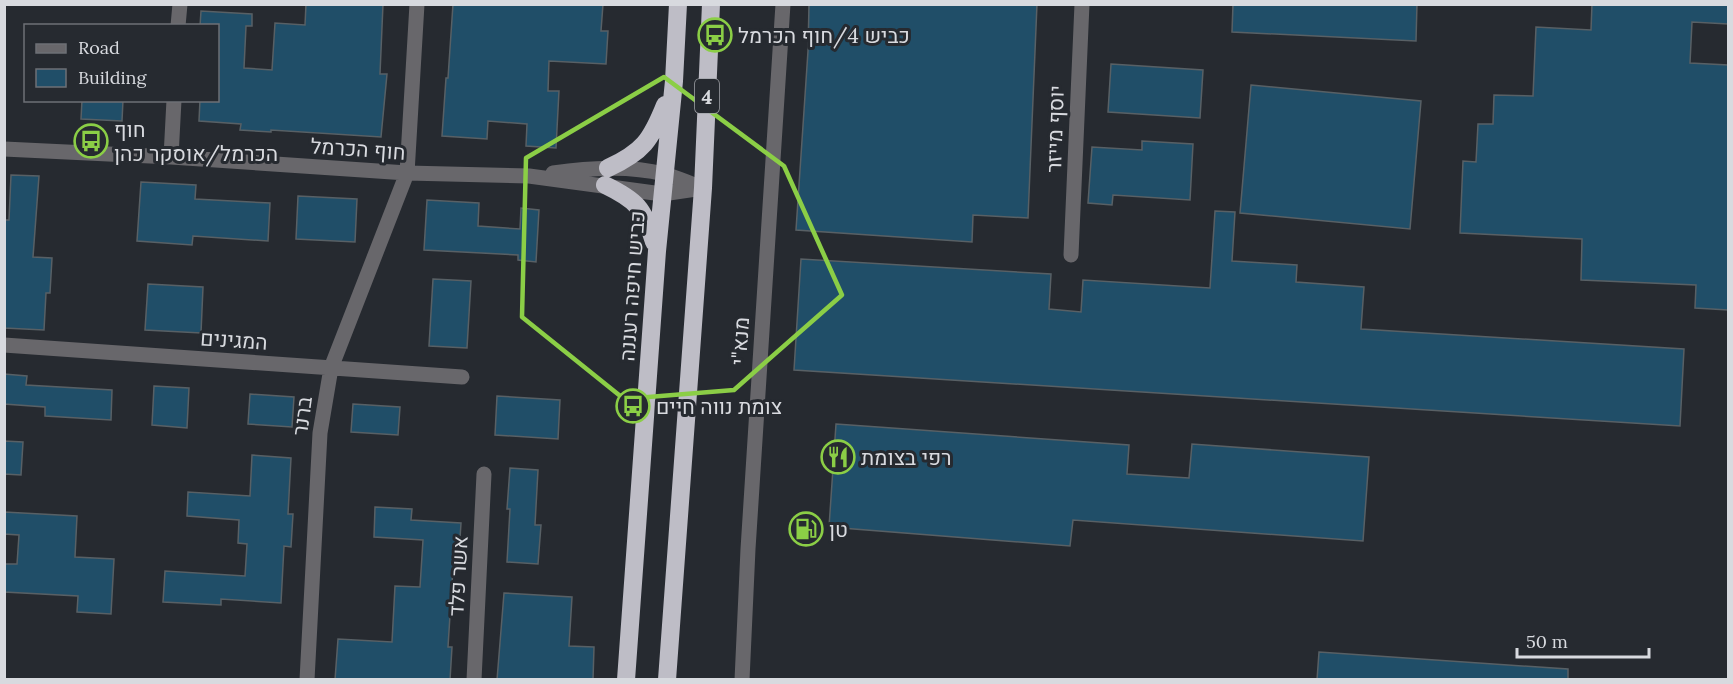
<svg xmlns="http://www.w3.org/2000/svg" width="1733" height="684" viewBox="0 0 1733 684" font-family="Lora,Heebo,serif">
  <rect width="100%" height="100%" fill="#262a30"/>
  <!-- building -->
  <path fill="#204e68" stroke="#586065" stroke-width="1.5" d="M306 4H383L380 74H387L381 137 271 130V132L240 130 241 124 199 121 200 100H218V26H200L201 11 252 14V26H246L244 68 272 70 275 23 305 25Z
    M453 4H603L601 31H608L606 64 549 61 548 91H559L556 148 526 146 527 124 488 121 487 139 442 136 446 78H448Z
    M809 4H1037L1028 218 973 215 972 242 796 230 808 51Z
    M1233 4H1417L1416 41 1232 32Z
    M1592 4H1728V24L1692 22 1690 63 1728 65V310L1695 308 1696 285 1581 280 1582 239 1460 233 1463 161 1476 162 1478 124H1493L1494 95 1533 96 1536 27 1591 30Z
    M1111 64 1203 70 1200 118 1108 112Z
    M1251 85 1421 101 1410 229 1240 213Z
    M82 100H123L122 121 81 119Z
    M1142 141 1193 144 1190 200 1113 195 1112 205 1088 203 1092 147 1142 150Z
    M11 175 39 176 33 257 52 258 50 293H46L44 330 4 328V220H9Z
    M141 182 196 185 195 199 270 203 268 241 193 236 192 245 137 241Z
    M298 196 357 199 355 242 296 239Z
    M427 200 479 203 478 226 520 229 521 208 539 210 536 262 518 260V255L424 250Z
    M1215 211 1235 212 1232 261 1297 265 1296 282 1364 287 1361 329 1684 349 1680 426 794 370 801 259 1051 274 1049 309 1081 312 1083 280 1210 288Z
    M433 279 471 281 467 348 429 346Z
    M148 284 203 287 201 333 145 330Z
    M4 374 27 376 26 385 112 390 111 420 45 416V407L4 404Z
    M154 386 189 388 187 428 152 425Z
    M250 394 294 397 292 427 248 424Z
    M497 396 560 400 558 439 495 435Z
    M353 404 400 407 398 435 351 432Z
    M836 424 1129 445 1127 474 1189 478 1192 444 1369 457 1363 541 1073 520 1070 546 829 527Z
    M4 441 23 442 21 475 4 474Z
    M252 455 291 458 288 514H293L291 547 284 546 281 603 221 599V605L163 602 165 571 245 576 247 544 238 543 239 520 187 516 188 492 250 496Z
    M510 468 538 470 535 525H541L538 564 507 562 510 509H507Z
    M375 507 412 509 411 520 461 523 458 569 453 568 448 647H452L450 680H335L338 639 392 642 395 586 420 587 423 540 374 537Z
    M4 512 77 516 75 557 114 559 111 614 77 612 78 596 4 592V564H17L19 535 4 534Z
    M504 593 572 597 569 646 594 647 593 680H497Z
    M1319 652 1568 669V680H1317Z"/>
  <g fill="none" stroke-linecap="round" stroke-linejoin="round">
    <!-- minor -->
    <path stroke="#68676b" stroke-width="15" d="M178 26 180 4
      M4 149 171 157 407 173 529 176 662 194 703 188
      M171 157 174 100
      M553 173C590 168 628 165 664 174 676 177 688 183 700 187
      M1071 255 1082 4
      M4 345 462 377
      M307 680 320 433 331 368 407 173 417 4
      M474 680 484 474
      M742 680 748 549 783 4"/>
    <!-- highway -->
    <path stroke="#bebdc6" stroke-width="18" d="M608 168C643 152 651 140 665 105
      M605 185C636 200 644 208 654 242
      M626 680 657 251 674 81 678 4
      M667 680 703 188 711 4"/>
  </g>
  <!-- marked area -->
  <path fill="none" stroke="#8bce46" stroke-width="4.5" stroke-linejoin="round" d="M664 77 784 166 842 295 734 390 624 399 522 317 526 158Z"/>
  <!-- icons -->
  <defs>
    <symbol id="bus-ring" viewBox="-11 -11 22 22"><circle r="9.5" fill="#262a30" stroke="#8bce46" stroke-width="1.5"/><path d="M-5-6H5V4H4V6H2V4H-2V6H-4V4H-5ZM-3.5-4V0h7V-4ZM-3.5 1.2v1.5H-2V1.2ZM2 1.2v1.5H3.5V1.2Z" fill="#8bce46"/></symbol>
    <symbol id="restaurant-ring" viewBox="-11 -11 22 22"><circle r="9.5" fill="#262a30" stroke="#8bce46" stroke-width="1.5"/><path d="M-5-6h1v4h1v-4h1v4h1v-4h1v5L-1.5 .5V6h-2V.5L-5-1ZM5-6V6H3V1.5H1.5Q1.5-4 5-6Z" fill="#8bce46"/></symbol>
    <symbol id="fuel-ring" viewBox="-11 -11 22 22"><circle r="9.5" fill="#262a30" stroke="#8bce46" stroke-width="1.5"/><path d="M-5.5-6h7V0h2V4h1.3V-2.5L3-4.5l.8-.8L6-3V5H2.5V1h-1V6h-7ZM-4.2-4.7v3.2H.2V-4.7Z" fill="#8bce46"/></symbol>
  </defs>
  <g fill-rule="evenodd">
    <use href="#bus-ring" x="696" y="16" width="38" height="38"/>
    <use href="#bus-ring" x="72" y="122" width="38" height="38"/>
    <use href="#bus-ring" x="614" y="387" width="38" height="38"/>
    <use href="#restaurant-ring" x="819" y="438" width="38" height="38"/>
    <use href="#fuel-ring" x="787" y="510" width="38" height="38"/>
  </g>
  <g text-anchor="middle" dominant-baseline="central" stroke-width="6" stroke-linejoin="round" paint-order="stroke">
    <!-- shield labels -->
    <rect fill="#262a30" stroke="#a3a5aa" stroke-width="1.5" x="695" y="79" width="24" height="34" rx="4.5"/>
    <g font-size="20" font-weight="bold" fill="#d8dadf">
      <text x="707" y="96">4</text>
    </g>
    <!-- poi labels -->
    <g font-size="21" fill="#d8dadf" stroke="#262a30" text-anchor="start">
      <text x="738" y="35">כביש 4/חוף הכרמל</text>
      <text x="114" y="129">חוף<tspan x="114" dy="24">הכרמל/אוסקר כהן</tspan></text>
      <text x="656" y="406">צומת נווה חיים</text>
      <text x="861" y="457">רפי בצומת</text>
      <text x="829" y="529">טן</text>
    </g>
    <!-- street labels -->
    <g font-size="21" fill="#d8dadf" stroke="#262a30">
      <text transform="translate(1055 129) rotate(-88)">יוסף מייזר</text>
      <text transform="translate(358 149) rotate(4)">חוף הכרמל</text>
      <text transform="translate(632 286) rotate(-86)">כביש חיפה רעננה</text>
      <text transform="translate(234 340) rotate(4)">המגינים</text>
      <text transform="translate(740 341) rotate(-86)">מנא"י</text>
      <text transform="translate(302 416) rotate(-82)">ברנר</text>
      <text transform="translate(458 576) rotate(-87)">אשר פלד</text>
    </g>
  </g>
  <!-- border -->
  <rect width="1733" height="684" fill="none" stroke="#d8dadf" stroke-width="12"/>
  <!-- legend -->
  <rect x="24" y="24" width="195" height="78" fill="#262a30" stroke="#6d7076" stroke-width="1.5"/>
  <rect x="36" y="44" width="30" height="9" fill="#68676b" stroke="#6d7076" stroke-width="1.5"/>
  <text x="78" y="54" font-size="18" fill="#d8dadf">Road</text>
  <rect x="36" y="69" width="30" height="18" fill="#204e68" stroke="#6d7076" stroke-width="1.5"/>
  <text x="78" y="84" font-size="18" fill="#d8dadf">Building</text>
  <!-- scale -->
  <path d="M1517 648v9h132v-9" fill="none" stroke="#d8dadf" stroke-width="3"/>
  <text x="1526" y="648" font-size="18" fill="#d8dadf" stroke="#262a30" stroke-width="4.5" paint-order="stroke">50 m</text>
</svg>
